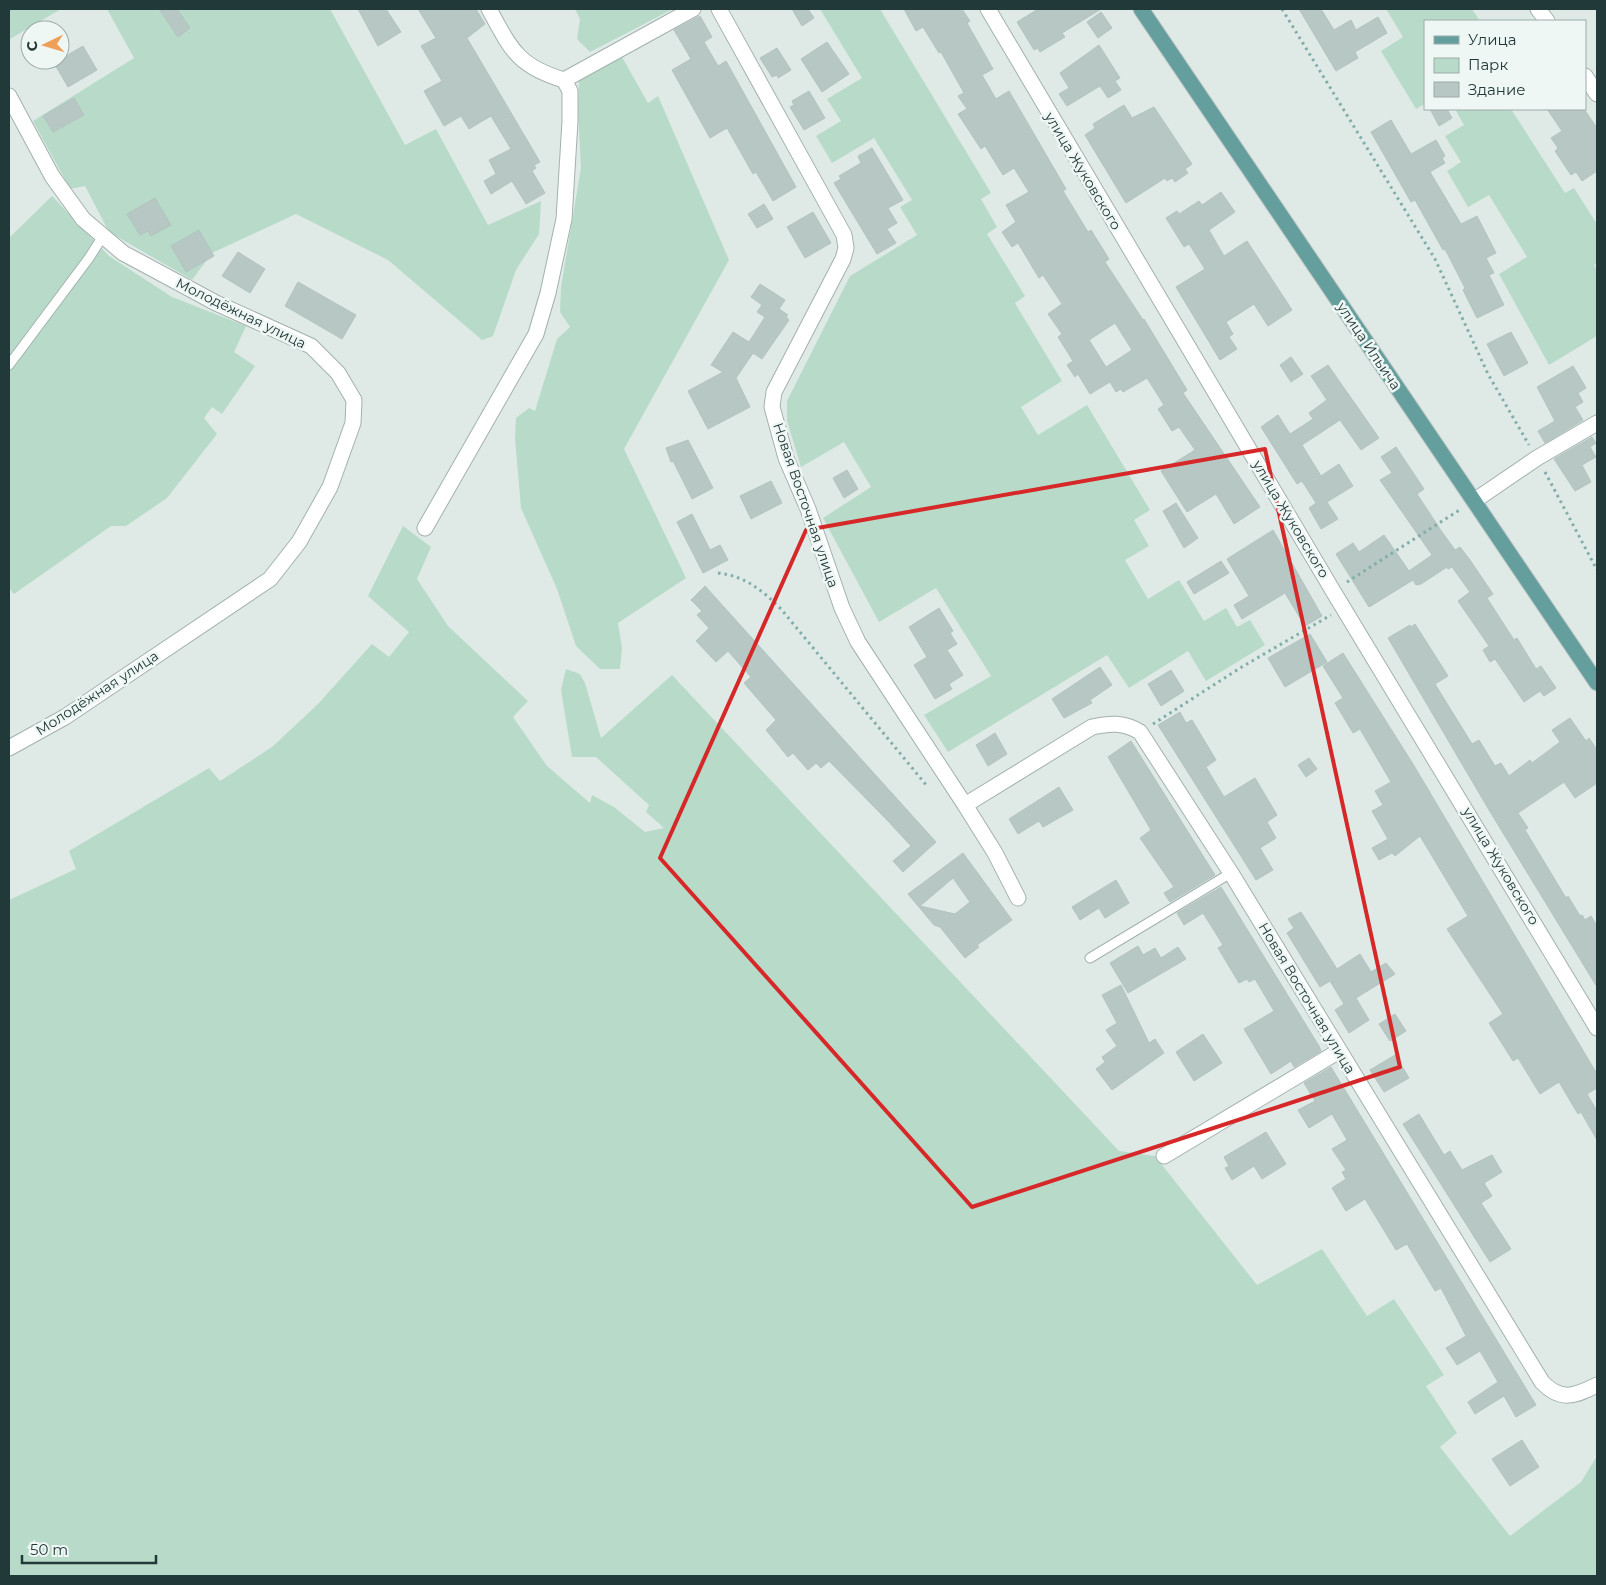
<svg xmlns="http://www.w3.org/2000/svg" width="1606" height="1585" viewBox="0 0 1606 1585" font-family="Montserrat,sans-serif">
  <rect width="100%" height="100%" fill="#dfeae7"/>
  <!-- green -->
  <path fill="#b8dbc9" d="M9 9H61L10 39Z
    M107 9H330L405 145 436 129 488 225 541 201 539 234 516 270 493 336 482 340 388 260 296 214 212 253 192 280 109 232 85 186 70 189 33 121 134 58Z
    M575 9H673L590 52 577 39 580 19Z
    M820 9H880L991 193 981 199 997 227 987 234 1025 296 1015 303 1062 381 1021 407 1038 435 1087 405 1150 510 1134 520 1149 546 1125 560 1148 599 1179 580 1204 621 1226 608 1237 627 1250 620 1265 645 1206 681 1188 651 1129 688 1107 655 948 752 924 715 991 676 936 588 879 622 823 518 871 487 844 442 801 467 787 421V401L850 276 917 235 900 207 912 200 874 138 832 163 816 136 841 121 827 99 862 78Z
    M1386 9H1472L1480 21H1425V104L1416 109 1381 51 1403 37Z
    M622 57 648 103 658 96 729 260 624 449 686 578 618 623 622 648 620 669H600L576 646 557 589 521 508 515 438 516 418 529 408 535 411 557 339 570 327 560 312 561 287 581 168 578 110 579 81Z
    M1455 109H1511L1565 193 1574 188 1597 224V263L1594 265 1597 271V336L1549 365 1499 274 1527 257 1489 195 1468 207 1447 171 1461 162 1445 136 1464 125Z
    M52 196 109 256 172 297 246 326 234 352 255 366 222 414 212 407 204 418 217 434 167 498 126 526H111L14 594 9 588V238Z
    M403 526 431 547 417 579 448 626 528 701 513 717 547 766 590 803 592 795 614 807 645 832 664 828 646 812 649 805 596 757H572L561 690 566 669 580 674 585 683 601 738 672 675 1119 1151 1155 1156 1257 1285 1322 1249 1367 1316 1394 1299 1444 1375 1426 1386 1457 1433 1440 1447 1510 1536 1581 1482 1597 1456V1576H9V900L76 869 69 851 209 768 220 781 272 747 317 705 372 644 389 657 409 632 368 596Z"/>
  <!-- building -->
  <path fill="#b7c7c4" stroke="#b2c3c0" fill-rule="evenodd" d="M159 9H177L190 28 178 37Z
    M358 9H386L401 32 378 46Z
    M418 9H476L485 24 467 38 540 162 534 165 536 168 532 171 545 193 526 204 512 181 491 194 484 181 496 174 489 160 511 149 491 116 469 129 461 116 444 126 424 91 442 81 421 46 436 38Z
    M792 9H808L814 18 802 26Z
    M904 9H962L970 21 967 23 993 69 982 75 996 99 1009 91 1066 189 1063 191 1088 232 1091 230 1109 259 1105 262 1143 320 1144 319 1187 390 1183 393 1260 507 1234 524 1216 494 1187 512 1161 471 1195 450 1179 427 1172 431 1158 409 1164 405 1147 378 1123 392 1121 389 1116 392 1110 382 1090 394 1078 374 1075 377 1067 365 1073 361 1058 337 1062 334 1048 314 1062 304 1043 275 1039 278 1018 243 1012 247 1002 232 1016 222 1006 205 1029 192 1014 168 1003 175 985 146 981 149 958 114 967 109 958 96 964 93 941 52 939 53 923 27 916 31ZM1115 323 1132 350 1106 367 1089 340Z
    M1038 9H1101L1062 33 1065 37 1040 52 1038 48 1034 50 1017 22Z
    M1299 9H1321L1334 30 1351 20 1356 30 1378 17 1387 33 1355 52 1358 58 1336 71Z
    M1101 12 1112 28 1098 38 1087 22Z
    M700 16 712 37 704 42 718 66 726 61 796 187 773 201 756 172 753 174 727 128 710 138 672 70 691 59 674 30Z
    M827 42 849 74 822 92 801 59Z
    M1099 45 1120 78 1115 81 1121 90 1108 98 1100 86 1067 106 1059 94 1069 88 1060 73Z
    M83 46 97 70 68 87 54 63Z
    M777 48 791 70 778 78 777 75 772 77 760 58Z
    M809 91 825 118 804 130 790 107 794 105 792 101Z
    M74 98 84 115 53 132 43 116Z
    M1124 105 1132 118 1154 107 1192 164 1185 169 1188 173 1175 182 1172 178 1167 181 1165 178 1126 203 1085 135 1095 128 1093 124Z
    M1430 109H1447L1452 118 1439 126Z
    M1547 109H1584L1597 128V171L1582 181 1576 172 1571 175 1555 151 1558 148 1551 138 1562 131Z
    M1391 120 1411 154 1436 140 1445 156 1442 158 1445 163 1430 172 1461 224 1477 216 1496 253 1486 258 1494 273 1489 275 1504 305 1477 318 1463 290 1465 288 1445 249 1443 250 1415 200 1411 202 1371 132Z
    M872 148 903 200 888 208 897 223 887 229 896 243 877 254 834 183 841 179 839 176 861 163 858 156Z
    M1221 192 1235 212 1209 230 1224 256 1247 241 1292 310 1268 326 1254 304 1226 322 1233 334 1229 337 1237 349 1220 360 1176 287 1205 269 1189 244 1184 247 1166 218 1177 211 1179 214 1199 201 1202 205Z
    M155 198 171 225 151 236 148 231 140 235 127 214Z
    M764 204 773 219 757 228 748 214Z
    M813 212 831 243 805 258 787 227Z
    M199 230 214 256 186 272 171 246Z
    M238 252 265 269 250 293 222 276Z
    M298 282 356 315 342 339 285 306Z
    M760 284 785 300 779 309 788 315 786 317 789 320 762 359 753 353 736 378 750 407 708 429 688 391 723 372 711 365 733 332 749 342 765 317 757 312 762 305 751 297Z
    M1511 332 1528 363 1504 376 1487 344Z
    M1291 357 1303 374 1291 382 1280 365Z
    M1328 365 1379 438 1361 450 1340 420 1302 445 1321 476 1339 464 1353 486 1327 502 1338 519 1321 529 1309 508 1316 503 1302 481 1297 484 1261 427 1278 415 1290 434 1313 419 1309 413 1327 400 1311 376Z
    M1573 366 1586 388 1578 393 1583 402 1575 407 1583 420 1545 443 1538 431 1555 421 1537 387Z
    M1592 437 1596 443 1590 447 1596 457 1582 465 1591 482 1575 491 1554 459Z
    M688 440 713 488 692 499 673 461 671 462 666 448Z
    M1396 447 1424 489 1417 494 1442 532 1455 550 1460 547 1470 560 1493 594 1487 598 1514 640 1517 638 1536 669 1541 666 1556 688 1544 696 1540 691 1524 702 1495 659 1490 662 1483 650 1489 646 1458 601 1470 592 1452 567 1448 569 1447 567 1421 584 1416 585 1413 580 1369 607 1336 554 1353 543 1359 552 1384 535 1409 571 1432 555 1380 480 1392 473 1381 457Z
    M847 470 858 489 844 498 833 478Z
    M771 481 782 503 751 519 740 496Z
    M1176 503 1198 538 1184 548 1163 511Z
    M692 514 710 550 720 545 728 560 703 573 677 522Z
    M1273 530 1322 616 1305 626 1285 593 1242 619 1234 605 1249 596 1227 559Z
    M1221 561 1229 573 1194 594 1187 582Z
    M705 586 936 842 903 872 893 861 911 846 887 820 829 761 821 768 816 763 808 770 793 753 788 757 766 730 776 720 744 683 751 677 728 651 716 662 696 641 709 628 697 615 702 611 691 600Z
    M939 608 953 631 950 633 957 644 947 650 963 675 949 684 952 689 935 699 914 665 927 657 909 627Z
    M1415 624 1448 676 1435 684 1472 744 1479 740 1495 766 1501 763 1509 776 1530 760 1532 763 1560 742 1552 730 1570 718 1586 741 1589 738 1597 750V783L1575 798 1564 782 1518 813 1528 828 1525 830 1566 898 1568 896 1580 916 1582 915 1585 920 1591 916 1597 926V987L1489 810 1388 638 1410 625 1411 627Z
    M1310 634 1327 662 1285 687 1268 658Z
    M1343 653 1413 764 1597 1074V1088L1587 1094 1597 1111V1140L1581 1112 1578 1114 1559 1082 1540 1094 1518 1058 1513 1061 1489 1023 1503 1014 1447 929 1468 916 1420 836 1395 856 1392 853 1379 860 1372 848 1388 839 1372 811 1383 805 1375 791 1391 782 1360 729 1353 733 1335 703 1343 698 1323 666Z
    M1100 667 1112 685 1090 700 1092 703 1064 718 1052 699Z
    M1171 670 1184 691 1161 706 1148 684Z
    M1180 712 1186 723 1192 720 1216 760 1206 767 1224 797 1255 778 1277 815 1267 822 1276 838 1260 848 1273 870 1256 880 1158 725Z
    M995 733 1007 754 988 766 976 745Z
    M1131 741 1215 875 1170 902 1164 893 1174 887 1140 838 1151 830 1108 757Z
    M1309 758 1317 769 1306 777 1298 765Z
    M1059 787 1073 810 1043 827 1039 821 1018 834 1009 819Z
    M963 853 1012 920 977 945 979 947 965 958 940 927 934 925 908 894ZM953 878 970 902 955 914 920 906Z
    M1116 880 1129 903 1105 918 1099 908 1080 920 1072 907Z
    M1221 887 1319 1046 1321 1051 1294 1067 1291 1061 1271 1074 1244 1029 1274 1011 1255 979 1249 982 1247 979 1239 983 1218 948 1223 945 1203 913 1184 925 1177 913Z
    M1301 912 1337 969 1360 954 1371 972 1386 963 1395 974 1356 998 1369 1020 1349 1033 1335 1010 1344 1004 1330 981 1320 987 1287 933 1294 928 1288 919Z
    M1138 946 1143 955 1155 948 1161 958 1178 947 1186 959 1128 993 1110 963Z
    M1121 985 1149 1043 1155 1039 1164 1053 1112 1090 1096 1069 1105 1062 1102 1057 1117 1046 1106 1030 1117 1023 1102 995Z
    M1395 1014 1406 1031 1390 1041 1379 1024Z
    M1203 1034 1222 1063 1194 1081 1176 1052Z
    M1395 1055 1409 1078 1384 1092 1370 1070Z
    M1331 1067 1536 1405 1516 1417 1504 1396 1475 1414 1468 1402 1498 1382 1480 1351 1457 1365 1446 1348 1466 1336 1441 1288 1435 1291 1407 1244 1396 1250 1365 1199 1346 1211 1332 1188 1346 1179 1342 1172 1346 1170 1332 1149 1347 1140 1332 1114 1309 1128 1298 1110 1315 1101 1304 1083Z
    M1419 1114 1444 1155 1450 1151 1462 1170 1492 1155 1502 1172 1484 1183 1492 1196 1481 1203 1511 1249 1490 1262 1403 1124Z
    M1266 1132 1286 1164 1262 1179 1254 1166 1232 1180 1225 1168 1229 1166 1224 1157Z
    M1522 1440 1539 1467 1510 1486 1492 1459Z"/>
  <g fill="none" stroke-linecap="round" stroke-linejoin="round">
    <defs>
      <path id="service" d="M9 365 89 258 103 236
        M1090 958 1231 873"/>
      <path id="minor" d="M719 9 844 235 846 248 843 259 774 392 772 407 786 458 808 509 842 608 858 642 965 805 1092 727C1110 723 1124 722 1140 732L1231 873 1542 1382C1561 1402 1575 1396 1597 1385
        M988 9 1333 591 1597 1028
        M1538 9 1547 21
        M1585 76 1597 94
        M564 80 693 9
        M9 96 52 176 83 219 123 253 216 303 311 346 338 373 354 400 353 423 330 487 299 542 270 579 65 717 9 748
        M1474 501 1537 458 1597 423
        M425 528 536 334 548 293 564 219 570 121V91L564 80C517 66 511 49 489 9
        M965 805 995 853 1018 898
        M1164 1156 1339 1051"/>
      <path id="primary" d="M1141 9 1597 683"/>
    </defs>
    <!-- service casing -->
    <use href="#service" stroke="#a2b1af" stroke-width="11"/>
    <!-- minor casing -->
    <use href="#minor" stroke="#a2b1af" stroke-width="17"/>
    <!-- primary casing -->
    <use href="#primary" stroke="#bcc4c3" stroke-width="17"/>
    <!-- path -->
    <path stroke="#80ada9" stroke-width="3" stroke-dasharray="2.5 4" stroke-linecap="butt" d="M1282 9 1435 259 1488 374 1529 445
      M1545 472 1597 570
      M718 573C745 576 762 590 781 609L927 786
      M1347 582 1461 509
      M1153 724 1240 668 1331 615"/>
    <!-- service -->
    <use href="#service" stroke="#fff" stroke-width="9"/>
    <!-- minor -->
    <use href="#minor" stroke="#fff" stroke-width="15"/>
    <!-- primary -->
    <use href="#primary" stroke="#649f9d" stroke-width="15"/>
  </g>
  <!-- marked area -->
  <path fill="none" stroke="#d62828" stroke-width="4" stroke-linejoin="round" d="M1265 449 1400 1067 972 1207 660 858 806 530Z"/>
  <g text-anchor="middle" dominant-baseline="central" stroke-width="5" stroke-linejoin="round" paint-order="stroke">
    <!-- street labels -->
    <g font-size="14" fill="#213938" stroke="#eff7f5">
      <text transform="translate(1083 171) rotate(59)">улица Жуковского</text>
      <text transform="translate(241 313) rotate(26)">Молодёжная улица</text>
      <text transform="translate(1369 346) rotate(56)">улица Ильича</text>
      <text transform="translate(806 505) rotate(71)">Новая Восточная улица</text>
      <text transform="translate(1291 519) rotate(59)">улица Жуковского</text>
      <text transform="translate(97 693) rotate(-33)">Молодёжная улица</text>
      <text transform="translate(1501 866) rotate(59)">улица Жуковского</text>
      <text transform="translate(1307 998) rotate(59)">Новая Восточная улица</text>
    </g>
  </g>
  <!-- border -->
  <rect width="1606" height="1585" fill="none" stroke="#213938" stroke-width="20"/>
  <!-- legend -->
  <rect x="1424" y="20" width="162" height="90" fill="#eff7f5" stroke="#9daba9"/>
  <rect x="1434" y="36" width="25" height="8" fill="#649f9d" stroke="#9daba9"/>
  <text x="1468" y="45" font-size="15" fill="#213938">Улица</text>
  <rect x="1434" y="58" width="25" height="15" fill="#b8dbc9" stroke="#9daba9"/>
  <text x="1468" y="70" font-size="15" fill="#213938">Парк</text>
  <rect x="1434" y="82" width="25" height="15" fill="#b7c7c4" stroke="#9daba9"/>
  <text x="1468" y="95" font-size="15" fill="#213938">Здание</text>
  <!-- north arrow -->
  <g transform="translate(45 45) rotate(265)"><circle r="24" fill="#eff7f5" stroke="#9daba9"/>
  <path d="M0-4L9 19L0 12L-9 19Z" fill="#ee9f58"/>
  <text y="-8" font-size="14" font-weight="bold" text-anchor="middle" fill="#213938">С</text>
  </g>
  <!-- scale -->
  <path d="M22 1555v8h134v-8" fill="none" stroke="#213938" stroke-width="2.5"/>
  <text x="30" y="1555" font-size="15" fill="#213938" stroke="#eff7f5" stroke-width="4" paint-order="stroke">50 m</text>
</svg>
